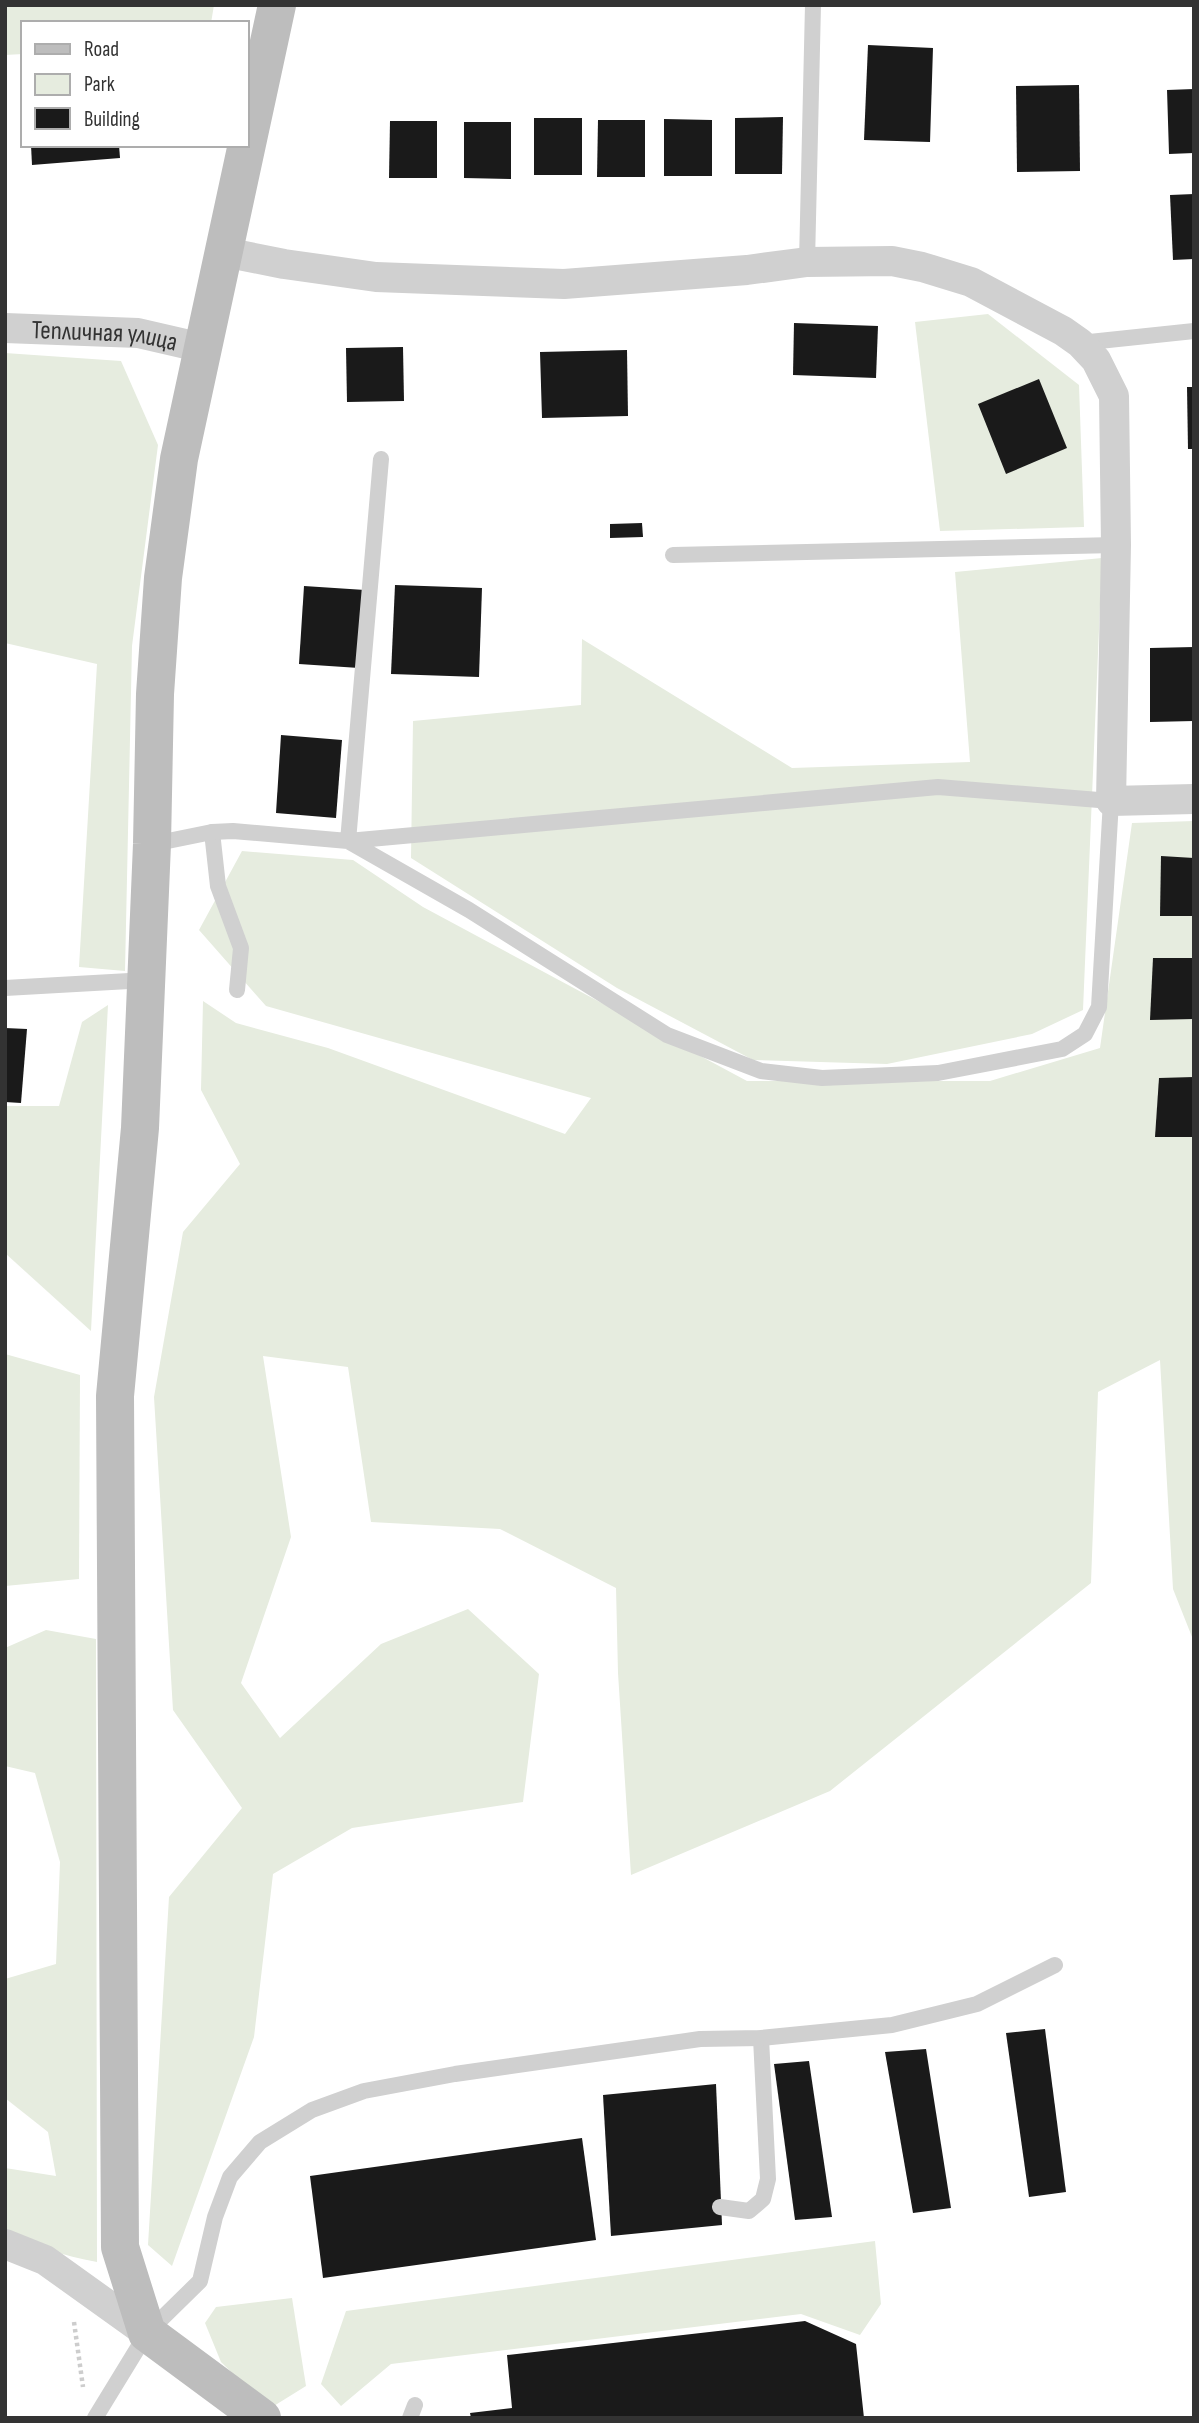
<svg xmlns="http://www.w3.org/2000/svg" width="1199" height="2423" font-family="'Sofia Sans Condensed',sans-serif">
<rect width="100%" height="100%" fill="#fff"/>
<g fill="#e6ecdf">
<path d="M 5,5 L 214,5 L 211,23 L 23,23 L 23,54 L 5,55 Z"/>
<path d="M 988,314 L 1079,385 L 1084,527 L 940,531 L 915,322 Z"/>
<path d="M 5,353 L 121,361 L 158,445 L 132,646 L 125,971 L 79,967 L 97,664 L 5,643 Z"/>
<path d="M 1102,558 L 1083,1010 L 1032,1034 L 887,1064 L 753,1060 L 617,988 L 411,858 L 413,721 L 581,705 L 582,639 L 792,768 L 970,762 L 955,572 Z"/>
<path d="M 1194,821 L 1194,1642 L 1173,1589 L 1160,1360 L 1098,1392 L 1091,1583 L 830,1791 L 631,1875 L 618,1673 L 616,1588 L 500,1529 L 371,1522 L 348,1367 L 263,1356 L 291,1537 L 241,1683 L 280,1738 L 381,1644 L 468,1609 L 539,1674 L 523,1802 L 352,1828 L 273,1874 L 254,2037 L 172,2266 L 148,2245 L 169,1897 L 242,1808 L 173,1710 L 154,1397 L 183,1232 L 240,1164 L 201,1090 L 203,1001 L 236,1023 L 328,1048 L 565,1134 L 591,1098 L 266,1006 L 199,930 L 242,851 L 353,860 L 423,907 L 747,1081 L 990,1081 L 1100,1048 L 1132,823 Z"/>
<path d="M 108,1005 L 91,1331 L 5,1253 L 5,1106 L 59,1106 L 82,1022 Z"/>
<path d="M 5,1354 L 80,1375 L 79,1579 L 5,1586 Z"/>
<path d="M 46,1630 L 96,1639 L 97,2262 C 63,2256 35,2246 5,2229 L 5,2168 L 56,2176 L 48,2132 L 5,2098 L 5,1979 L 56,1964 L 60,1862 L 35,1773 L 5,1766 L 5,1648 Z"/>
<path d="M 875,2241 L 881,2304 L 860,2335 L 801,2314 L 391,2364 L 341,2406 L 321,2384 L 346,2311 Z"/>
<path d="M 292,2298 L 306,2386 L 269,2409 L 221,2362 L 205,2323 L 216,2307 Z"/>
</g>
<g fill="#1a1a1a">
<path d="M 868,45 L 933,48 L 930,142 L 864,140 Z"/>
<path d="M 1079,85 L 1080,171 L 1017,172 L 1016,86 Z"/>
<path d="M 1194,89 L 1194,153 L 1169,154 L 1167,90 Z"/>
<path d="M 783,117 L 782,174 L 735,174 L 735,118 Z"/>
<rect x="534" y="118" width="48" height="57"/>
<path d="M 664,119 L 712,120 L 712,176 L 664,176 Z"/>
<path d="M 598,120 L 645,120 L 645,177 L 597,177 Z"/>
<path d="M 390,121 L 437,121 L 437,178 L 389,178 Z"/>
<path d="M 464,122 L 511,122 L 511,179 L 464,178 Z"/>
<path d="M 31,145 L 119,145 L 120,158 L 32,165 Z"/>
<path d="M 1194,194 L 1194,259 L 1173,260 L 1170,195 Z"/>
<path d="M 794,323 L 878,326 L 876,378 L 793,375 Z"/>
<path d="M 403,347 L 404,401 L 347,402 L 346,348 Z"/>
<path d="M 627,350 L 628,416 L 542,418 L 540,352 Z"/>
<path d="M 1039,379 L 1067,448 L 1006,474 L 978,404 Z"/>
<path d="M 1187,387 L 1194,387 L 1194,449 L 1188,449 Z"/>
<path d="M 642,523 L 643,537 L 610,538 L 610,524 Z"/>
<path d="M 395,585 L 482,588 L 479,677 L 391,674 Z"/>
<path d="M 304,586 L 365,590 L 359,668 L 299,664 Z"/>
<path d="M 1194,647 L 1194,721 L 1150,722 L 1150,648 Z"/>
<path d="M 281,735 L 342,740 L 336,818 L 276,813 Z"/>
<path d="M 1161,856 L 1194,858 L 1194,916 L 1160,916 Z"/>
<path d="M 1153,958 L 1194,958 L 1194,1019 L 1150,1020 Z"/>
<path d="M 5,1028 L 27,1029 L 21,1103 L 5,1102 Z"/>
<path d="M 1194,1077 L 1194,1137 L 1155,1137 L 1159,1078 Z"/>
<path d="M 1045,2029 L 1066,2192 L 1029,2197 L 1006,2033 Z"/>
<path d="M 926,2049 L 951,2208 L 913,2213 L 885,2052 Z"/>
<path d="M 809,2061 L 832,2217 L 795,2220 L 774,2064 Z"/>
<path d="M 716,2084 L 722,2225 L 611,2236 L 603,2095 Z"/>
<path d="M 582,2138 L 596,2240 L 323,2278 L 310,2176 Z"/>
<path d="M 805,2321 L 856,2344 L 864,2418 L 471,2418 L 470,2413 L 512,2408 L 507,2355 Z"/>
</g>
<g fill="none" stroke-linecap="round" stroke-linejoin="round">
<path stroke="#cdcdcd" stroke-width="4.5" stroke-dasharray="3.5 3.5" stroke-linecap="butt" d="M 74,2322 L 83,2387"/>
<g stroke="#d0d0d0" stroke-width="16">
<path d="M 807,262 L 813,5"/>
<path d="M 1080,343 L 1194,331"/>
<path d="M 673,555 L 1116,545"/>
<path d="M 212,832 L 218,886 L 241,948 L 237,990"/>
<path d="M 153,844 L 212,832 L 233,831 L 348,841 L 938,787 L 1111,801 L 1099,1007 L 1085,1034 L 1062,1049 L 938,1073 L 822,1078 L 761,1071 L 667,1035 L 469,910 L 348,841 L 381,459"/>
<path d="M 5,988 L 147,980"/>
<path d="M 720,2207 L 749,2211 L 763,2199 L 768,2179 L 761,2038"/>
<path d="M 95,2418 L 147,2333 L 200,2281 L 215,2217 L 230,2177 L 260,2142 L 312,2110 L 364,2091 L 455,2074 L 700,2039 L 761,2038 L 892,2025 L 977,2004 L 1055,1965"/>
<path d="M 410,2418 L 415,2405"/>
</g>
<g stroke="#d0d0d0" stroke-width="30">
<path d="M 224,252 L 284,264 L 376,277 L 564,284 L 747,270 L 807,262 L 892,261 L 922,267 L 971,282 L 1063,331 L 1080,343 L 1096,360 L 1114,396 L 1116,545 L 1111,801 L 1194,799"/>
<path id="s1" d="M 5,328 L 138,333 L 203,348"/>
<path d="M 5,2244 L 45,2260 L 147,2333"/>
</g>
<path stroke="#bdbdbd" stroke-width="38" d="M 262,2418 L 147,2333 L 120,2247 L 115,1396 L 140,1128 L 152,844 L 155,694 L 163,578 L 179,459 L 277,5"/>
</g>
<g text-anchor="middle" stroke-width="7" stroke-linejoin="round" paint-order="stroke">
<g font-size="26" fill="#333" stroke="#fff">
<text dy="9" stroke="none"><textPath href="#s1" startOffset="100">Тепличная улица</textPath></text>
</g>
</g>
<rect width="1199" height="2423" fill="none" stroke="#333333" stroke-width="14"/>
<rect x="21" y="21" width="228" height="126" fill="#ffffff" stroke="#adadad" stroke-width="2"/>
<rect x="35" y="44" width="35" height="10" fill="#bdbdbd" stroke="#adadad" stroke-width="2"/>
<text x="84" y="56" font-size="21" fill="#333333">Road</text>
<rect x="35" y="74" width="35" height="21" fill="#e6ecdf" stroke="#adadad" stroke-width="2"/>
<text x="84" y="91" font-size="21" fill="#333333">Park</text>
<rect x="35" y="108" width="35" height="21" fill="#1a1a1a" stroke="#adadad" stroke-width="2"/>
<text x="84" y="126" font-size="21" fill="#333333">Building</text>
</svg>
